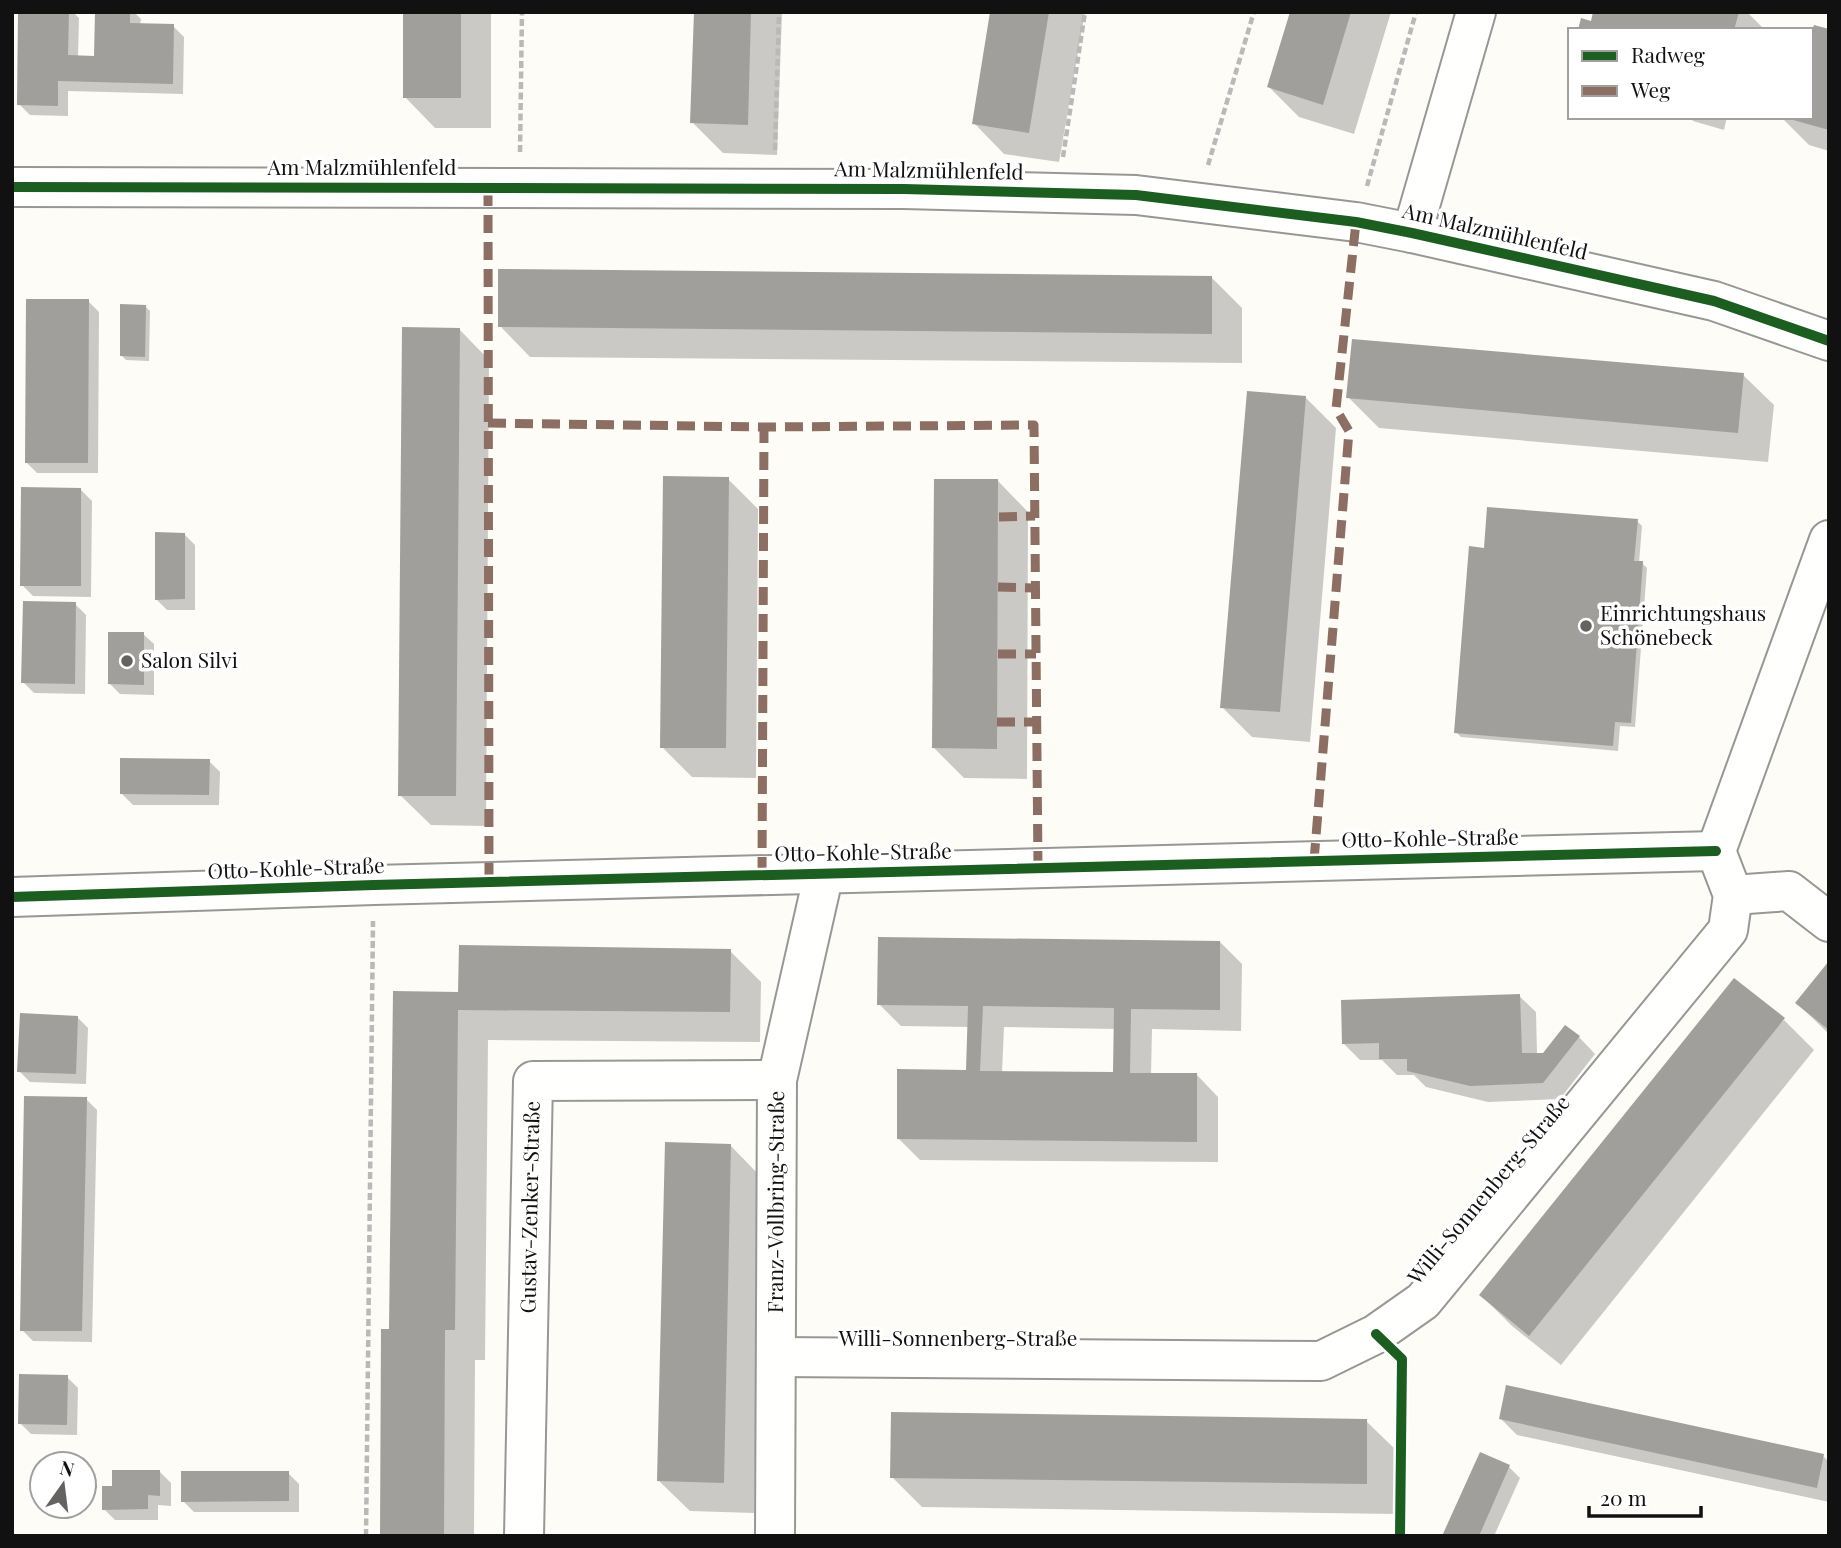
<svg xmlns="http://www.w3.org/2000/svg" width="1841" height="1548" font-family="'Playfair Display',serif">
<rect width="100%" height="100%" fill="#fdfcf7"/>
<g fill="#0003" fill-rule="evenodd">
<path d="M 20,12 L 73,12 L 79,18 L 78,57 L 96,57 L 97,12 L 134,12 L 141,19 L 140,25 L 173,26 L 184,37 L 183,94 L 68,91 L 68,116 L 30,115 L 19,104 Z"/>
<path d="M 405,12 L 491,12 L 491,128 L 435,128 L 405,97 Z"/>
<path d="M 695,12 L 782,12 L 777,155 L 723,153 L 692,122 Z"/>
<path d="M 992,12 L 1085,12 L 1059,162 L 1004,154 L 974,123 Z"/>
<path d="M 1292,12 L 1391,12 L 1354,134 L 1299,117 L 1269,87 Z"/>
<path d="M 1595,12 L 1747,12 L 1765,30 L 1579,30 L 1592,23 Z"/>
<path d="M 1829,31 L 1829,151 L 1809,145 L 1781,117 L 1811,117 Z"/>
<path d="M 1690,117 L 1727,117 L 1724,130 L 1693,121 Z"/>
<path d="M 1212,278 L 1242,308 L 1242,363 L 530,357 L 500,326 Z"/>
<path d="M 88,301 L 99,312 L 98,473 L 37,473 L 26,462 Z"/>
<path d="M 145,306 L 150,311 L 149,361 L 126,360 L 121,355 Z"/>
<path d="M 459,329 L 489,360 L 486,826 L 431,825 L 400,795 Z"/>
<path d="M 1743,375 L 1774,405 L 1768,462 L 1379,428 L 1348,397 Z"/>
<path d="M 1305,397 L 1336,428 L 1310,742 L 1252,737 L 1222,707 Z"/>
<path d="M 728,479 L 758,509 L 756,778 L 692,777 L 662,747 Z"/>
<path d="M 998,481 L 1028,512 L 1027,779 L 964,778 L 934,748 Z"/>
<path d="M 81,490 L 92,501 L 91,597 L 33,596 L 22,585 Z"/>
<path d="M 1637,521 L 1642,526 L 1639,563 L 1642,563 L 1647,568 L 1635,727 L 1620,726 L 1618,751 L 1461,737 L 1456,732 L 1486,549 Z"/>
<path d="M 184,534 L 195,545 L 195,610 L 167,610 L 156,599 Z"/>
<path d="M 75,604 L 86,615 L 85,694 L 34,693 L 23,682 Z"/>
<path d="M 143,634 L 154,644 L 154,695 L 120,694 L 109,683 Z"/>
<path d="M 209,761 L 220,772 L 219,805 L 133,805 L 122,794 Z"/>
<path d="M 1220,942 L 1242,964 L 1241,1031 L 1152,1029 L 1151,1075 L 1197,1075 L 1218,1097 L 1218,1162 L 920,1160 L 898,1138 L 968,1072 L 969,1027 L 901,1026 L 879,1004 ZM 1004,1027 L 1116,1029 L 1115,1074 L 1002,1073 Z"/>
<path d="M 730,951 L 761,982 L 760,1042 L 488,1040 L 485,1360 L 475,1360 L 474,1536 L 382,1536 L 390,1330 L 460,994 Z"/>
<path d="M 1829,964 L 1829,1034 L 1797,1003 Z"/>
<path d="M 1519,996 L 1536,1012 L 1537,1054 L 1544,1055 L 1579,1037 L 1595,1054 L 1560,1099 L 1488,1102 L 1426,1087 L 1414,1075 L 1397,1075 L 1382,1060 L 1360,1060 L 1344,1044 Z"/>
<path d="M 77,1017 L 88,1028 L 86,1084 L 30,1082 L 19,1071 Z"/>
<path d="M 1784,1020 L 1814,1050 L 1561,1365 L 1512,1326 L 1481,1295 Z"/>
<path d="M 86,1099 L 97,1110 L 92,1342 L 33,1341 L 22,1330 Z"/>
<path d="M 730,1145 L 760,1176 L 754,1513 L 690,1511 L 659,1481 Z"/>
<path d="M 67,1377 L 78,1388 L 77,1435 L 31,1434 L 20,1423 Z"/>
<path d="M 1500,1418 L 1823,1456 L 1829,1462 L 1829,1502 L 1517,1435 Z"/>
<path d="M 1366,1421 L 1397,1451 L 1397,1514 L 922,1507 L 892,1477 Z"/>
<path d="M 1480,1454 L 1509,1467 L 1520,1478 L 1494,1536 L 1444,1536 Z"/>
<path d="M 160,1472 L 171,1483 L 171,1506 L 158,1505 L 158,1520 L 115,1520 L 104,1509 L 114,1488 Z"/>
<path d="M 288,1473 L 299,1484 L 299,1512 L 194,1512 L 183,1501 Z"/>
</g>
<g fill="#a19f9c" fill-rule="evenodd">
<path d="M 18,12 L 69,12 L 68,55 L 94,56 L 95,12 L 130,12 L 130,23 L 174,24 L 173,84 L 58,81 L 58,106 L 17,105 Z"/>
<rect x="403" y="12" width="58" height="86"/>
<path d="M 694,12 L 751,12 L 748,125 L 690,123 Z"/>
<path d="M 990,12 L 1049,12 L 1029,133 L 972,124 Z"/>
<path d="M 1290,12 L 1351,12 L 1323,105 L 1267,87 Z"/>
<path d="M 1593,12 L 1739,12 L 1734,30 L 1578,30 L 1581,18 L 1591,21 Z"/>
<path d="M 1814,25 L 1829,29 L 1829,130 L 1786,118 L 1811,117 L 1811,33 Z"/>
<path d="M 498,269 L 1212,276 L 1212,334 L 498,327 Z"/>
<path d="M 26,299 L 89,299 L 88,463 L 25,463 Z"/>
<path d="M 120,304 L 146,305 L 145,357 L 120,356 Z"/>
<path d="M 402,327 L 460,328 L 456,796 L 398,796 Z"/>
<path d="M 1352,339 L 1744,373 L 1738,433 L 1346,398 Z"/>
<path d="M 1247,391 L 1306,396 L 1280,712 L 1220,708 Z"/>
<path d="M 663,476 L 729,477 L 726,748 L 660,748 Z"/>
<path d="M 934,479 L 998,479 L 997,749 L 932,748 Z"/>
<path d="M 21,487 L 81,488 L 81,586 L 20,586 Z"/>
<path d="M 1487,507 L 1638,519 L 1634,561 L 1643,561 L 1631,723 L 1615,722 L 1613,746 L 1454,733 L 1469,546 L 1484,548 Z"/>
<path d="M 155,532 L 185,533 L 185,599 L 155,600 Z"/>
<path d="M 23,601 L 76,602 L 75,684 L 21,683 Z"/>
<path d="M 108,632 L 144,632 L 144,685 L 108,684 Z"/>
<path d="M 120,758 L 210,759 L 209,795 L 120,794 Z"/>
<path d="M 878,937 L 1220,941 L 1220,1010 L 1131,1009 L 1130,1073 L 1197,1073 L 1197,1142 L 897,1139 L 897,1069 L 966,1070 L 968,1006 L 877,1005 ZM 983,1006 L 1114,1008 L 1113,1072 L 980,1071 Z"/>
<path d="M 459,945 L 731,949 L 730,1012 L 458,1010 L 455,1330 L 445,1330 L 444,1536 L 380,1536 L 381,1329 L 389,1329 L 393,991 L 458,992 Z"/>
<path d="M 1829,961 L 1829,1030 L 1795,1003 Z"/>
<path d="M 1734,978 L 1785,1018 L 1529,1336 L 1479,1295 Z"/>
<path d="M 1520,994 L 1522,1053 L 1543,1053 L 1565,1025 L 1580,1036 L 1543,1083 L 1470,1086 L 1407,1071 L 1407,1059 L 1379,1059 L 1379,1043 L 1342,1044 L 1341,1000 Z"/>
<path d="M 20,1013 L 78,1016 L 76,1074 L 17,1072 Z"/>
<path d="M 24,1096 L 87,1097 L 82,1331 L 20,1331 Z"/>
<path d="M 665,1142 L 731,1144 L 724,1483 L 657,1481 Z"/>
<path d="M 19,1374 L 68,1375 L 67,1425 L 18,1424 Z"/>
<path d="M 1506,1385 L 1824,1454 L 1817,1488 L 1499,1419 Z"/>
<path d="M 891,1412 L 1367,1419 L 1367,1484 L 890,1478 Z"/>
<path d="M 1480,1452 L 1510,1465 L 1479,1536 L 1442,1536 Z"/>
<path d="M 112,1470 L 160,1470 L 160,1496 L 148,1495 L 148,1509 L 102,1510 L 102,1486 L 112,1486 Z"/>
<path d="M 181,1471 L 289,1471 L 289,1501 L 181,1502 Z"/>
</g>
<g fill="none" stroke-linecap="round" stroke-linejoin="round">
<g stroke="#979795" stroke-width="42">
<g id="minor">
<path d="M 12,187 L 904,189 L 1136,195 L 1356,222 L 1412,233 L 1714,301 L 1829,341"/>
<path d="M 1412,233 L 1476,12"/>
<path d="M 1733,895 L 1789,891 L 1829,922"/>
<path d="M 12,897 L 374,885 L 1716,851"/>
<path d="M 776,1357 L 1321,1361 L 1376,1334 L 1423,1301 L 1728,930 L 1733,895 L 1716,851 L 1829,540"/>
<path id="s1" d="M 524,1536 L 533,1081 L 777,1080"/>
<path id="s2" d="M 775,1536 L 777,1080 L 824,873"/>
</g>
</g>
<g stroke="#b9b9b8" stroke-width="4.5" stroke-dasharray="7 3.5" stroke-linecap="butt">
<path d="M 775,150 L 779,12"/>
<path d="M 520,152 L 522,12"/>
<path d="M 1063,157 L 1085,12"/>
<path d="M 1208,165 L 1254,12"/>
<path d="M 1367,186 L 1416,12"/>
<path d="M 366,1536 L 373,921"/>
</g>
<use href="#minor" stroke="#fffffe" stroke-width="38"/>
<g stroke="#8d6e63" stroke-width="9" stroke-dasharray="18 9" stroke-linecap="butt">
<path d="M 488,188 L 489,883"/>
<path d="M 488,423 L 764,427 L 1034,425 L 1038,868"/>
<path d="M 999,517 L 1035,516"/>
<path d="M 998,587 L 1035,588"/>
<path d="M 998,654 L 1036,654"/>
<path d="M 997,722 L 1037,722"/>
<path d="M 1314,861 L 1349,431 L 1336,409 L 1356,222"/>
<path d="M 762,875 L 764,427"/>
</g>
<g stroke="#fff" stroke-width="15">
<g id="cycleway">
<path d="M 12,187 L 904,189 L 1136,195 L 1356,222 L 1412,233 L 1714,301 L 1829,341"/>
<path d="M 12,897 L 374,885 L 1716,851"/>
<path d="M 1376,1334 L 1402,1359 L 1400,1536"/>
</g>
</g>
<use href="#cycleway" stroke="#1b5e20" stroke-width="10"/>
</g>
<g fill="#646362" stroke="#fff" stroke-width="2.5">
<circle cx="1586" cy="626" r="7"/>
<circle cx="127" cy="661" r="7"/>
</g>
<g text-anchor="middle" stroke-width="7" stroke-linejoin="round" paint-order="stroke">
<g font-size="21" fill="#111" stroke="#fff">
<text x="362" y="175">Am Malzmühlenfeld</text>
<text transform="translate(929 171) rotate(1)" y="7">Am Malzmühlenfeld</text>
<text transform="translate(1495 232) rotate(13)" y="7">Am Malzmühlenfeld</text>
<text transform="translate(1430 839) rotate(-1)" y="7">Otto-Kohle-Straße</text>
<text transform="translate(863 853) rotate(-1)" y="7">Otto-Kohle-Straße</text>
<text transform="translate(296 869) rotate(-2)" y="7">Otto-Kohle-Straße</text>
<text transform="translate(1489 1190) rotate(-50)" y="7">Willi-Sonnenberg-Straße</text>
<text dy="7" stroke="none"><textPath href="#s2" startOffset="334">Franz-Vollbring-Straße</textPath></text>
<text dy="7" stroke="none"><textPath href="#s1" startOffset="329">Gustav-Zenker-Straße</textPath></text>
<text x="958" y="1346">Willi-Sonnenberg-Straße</text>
</g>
<g font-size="21" fill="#111" stroke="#fff" text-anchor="start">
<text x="1600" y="621">Einrichtungshaus<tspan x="1600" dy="24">Schönebeck</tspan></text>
<text x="141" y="668">Salon Silvi</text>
</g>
</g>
<rect width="1841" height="1548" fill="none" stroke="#111111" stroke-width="28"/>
<rect x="1568" y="28" width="245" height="91" fill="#ffffff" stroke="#a0a0a0" stroke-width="2"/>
<rect x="1582" y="51" width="35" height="10" fill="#1b5e20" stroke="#a0a0a0" stroke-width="2"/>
<text x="1631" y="63" font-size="21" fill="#111111">Radweg</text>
<rect x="1582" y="86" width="35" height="10" fill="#8d6e63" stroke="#a0a0a0" stroke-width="2"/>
<text x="1631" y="98" font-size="21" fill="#111111">Weg</text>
<g transform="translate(63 1485) rotate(14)"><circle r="33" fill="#ffffff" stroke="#a0a0a0" stroke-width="2"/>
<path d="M0-5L12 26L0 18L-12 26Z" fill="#646362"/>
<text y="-10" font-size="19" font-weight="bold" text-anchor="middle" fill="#111111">N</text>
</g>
<path d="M1589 1506v10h112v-10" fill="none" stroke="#111111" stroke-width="3.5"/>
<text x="1600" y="1506" font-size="21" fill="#111111" stroke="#ffffff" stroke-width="5" paint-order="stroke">20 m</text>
</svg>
